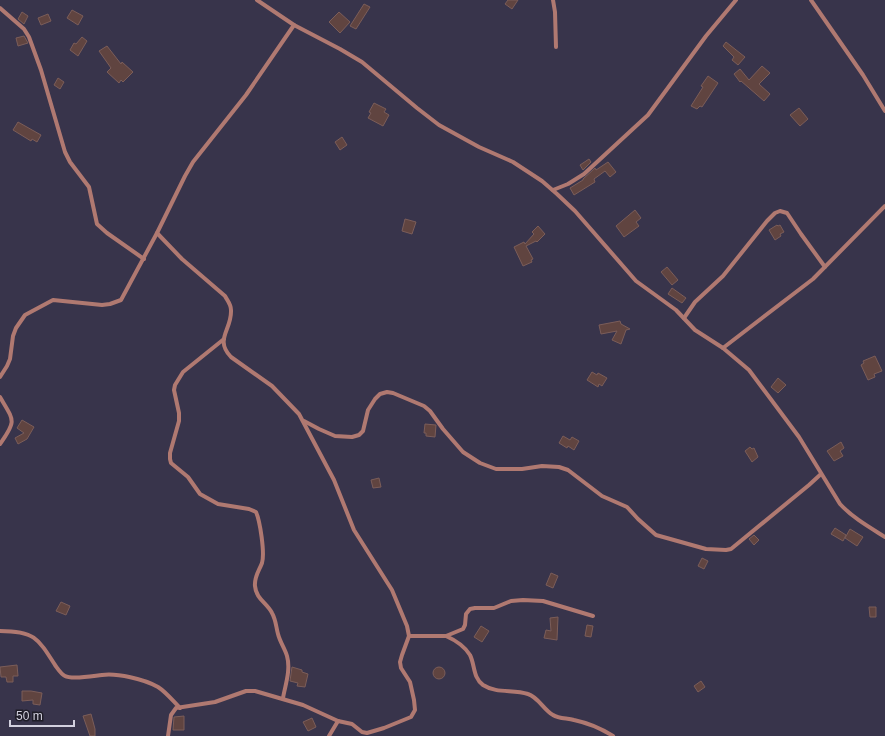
<svg xmlns="http://www.w3.org/2000/svg" width="885" height="736" font-family="Arial,sans-serif">
<rect width="100%" height="100%" fill="#38344b"/>
<g fill="#604440" stroke="#7b5d59">
<path d="M 508,0 L 518,0 L 512,9 L 505,4 Z"/>
<path d="M 364,4 L 370,7 L 356,29 L 350,26 Z"/>
<path d="M 72,10 L 83,16 L 78,25 L 67,18 Z"/>
<path d="M 22,12 L 28,16 L 24,24 L 18,19 Z"/>
<path d="M 339,12 L 350,22 L 340,33 L 329,22 Z"/>
<path d="M 48,14 L 51,21 L 41,25 L 38,18 Z"/>
<path d="M 24,36 L 28,43 L 18,46 L 16,38 Z"/>
<path d="M 82,37 L 87,41 L 78,56 L 70,50 L 74,43 L 76,44 Z"/>
<path d="M 726,42 L 745,57 L 738,65 L 732,60 L 734,57 L 723,46 Z"/>
<path d="M 107,46 L 121,64 L 122,62 L 133,72 L 123,82 L 121,80 L 119,83 L 107,72 L 111,68 L 99,51 Z"/>
<path d="M 762,66 L 770,73 L 759,84 L 770,94 L 764,101 L 741,81 L 740,82 L 734,74 L 740,69 L 749,80 Z"/>
<path d="M 708,76 L 718,83 L 702,107 L 700,106 L 697,109 L 691,106 L 703,87 L 701,86 Z"/>
<path d="M 58,78 L 64,82 L 60,89 L 54,85 Z"/>
<path d="M 374,103 L 386,109 L 384,112 L 389,115 L 383,126 L 368,118 L 371,113 L 369,112 Z"/>
<path d="M 799,108 L 808,119 L 800,126 L 790,115 Z"/>
<path d="M 18,122 L 41,135 L 37,142 L 32,139 L 31,141 L 13,130 Z"/>
<path d="M 342,137 L 347,145 L 340,150 L 335,142 Z"/>
<path d="M 589,159 L 591,162 L 583,170 L 580,165 Z"/>
<path d="M 608,162 L 616,172 L 610,177 L 605,171 L 594,179 L 595,182 L 574,195 L 570,188 L 583,180 L 583,179 L 595,168 L 596,170 Z"/>
<path d="M 635,210 L 641,218 L 636,222 L 639,226 L 624,237 L 616,226 Z"/>
<path d="M 405,219 L 416,222 L 412,234 L 402,231 Z"/>
<path d="M 777,225 L 778,226 L 780,225 L 784,232 L 780,234 L 781,236 L 775,240 L 769,230 Z"/>
<path d="M 538,226 L 545,234 L 537,242 L 536,241 L 526,246 L 533,259 L 531,260 L 532,262 L 523,266 L 514,247 L 524,242 L 525,244 L 534,234 L 532,232 Z"/>
<path d="M 667,267 L 678,280 L 672,285 L 661,272 Z"/>
<path d="M 672,288 L 686,298 L 682,303 L 668,294 Z"/>
<path d="M 620,321 L 621,324 L 630,329 L 626,330 L 621,344 L 612,340 L 617,331 L 601,334 L 599,325 Z"/>
<path d="M 875,356 L 882,371 L 874,374 L 875,377 L 868,380 L 861,365 L 864,363 L 863,361 Z"/>
<path d="M 592,372 L 597,375 L 598,373 L 607,378 L 602,386 L 599,384 L 598,387 L 587,380 Z"/>
<path d="M 778,378 L 786,385 L 778,393 L 771,387 Z"/>
<path d="M 22,420 L 34,427 L 27,439 L 18,444 L 15,438 L 24,433 L 17,428 Z"/>
<path d="M 425,424 L 436,425 L 435,437 L 426,436 L 426,433 L 424,433 Z"/>
<path d="M 563,436 L 570,440 L 572,437 L 579,441 L 574,450 L 568,446 L 567,448 L 559,443 Z"/>
<path d="M 841,442 L 844,448 L 840,451 L 843,456 L 834,461 L 827,451 Z"/>
<path d="M 750,447 L 752,449 L 754,448 L 758,457 L 752,462 L 745,451 Z"/>
<path d="M 379,478 L 381,487 L 373,488 L 371,480 Z"/>
<path d="M 835,528 L 846,535 L 843,541 L 831,534 Z"/>
<path d="M 850,529 L 863,537 L 857,546 L 845,538 Z"/>
<path d="M 754,535 L 759,540 L 754,545 L 749,539 Z"/>
<path d="M 702,558 L 708,561 L 704,569 L 698,566 Z"/>
<path d="M 551,573 L 558,576 L 553,588 L 546,585 Z"/>
<path d="M 61,602 L 70,606 L 66,615 L 56,611 Z"/>
<path d="M 869,607 L 876,607 L 876,617 L 870,617 Z"/>
<path d="M 558,617 L 557,640 L 544,638 L 546,630 L 551,631 L 550,618 Z"/>
<path d="M 587,625 L 593,626 L 591,637 L 585,636 Z"/>
<path d="M 481,626 L 489,631 L 482,642 L 474,637 Z"/>
<path d="M 17,665 L 18,676 L 13,676 L 13,682 L 7,682 L 6,677 L 1,677 L 0,667 Z"/>
<path d="M 292,667 L 302,670 L 302,672 L 308,674 L 305,687 L 297,686 L 298,683 L 290,681 Z"/>
<circle cx="439" cy="673" r="6"/>
<path d="M 701,681 L 705,687 L 698,692 L 694,686 Z"/>
<path d="M 22,691 L 31,691 L 42,693 L 40,705 L 33,704 L 33,700 L 22,701 Z"/>
<path d="M 91,714 L 95,729 L 95,736 L 90,736 L 83,716 Z"/>
<path d="M 184,716 L 184,730 L 173,730 L 174,717 Z"/>
<path d="M 312,718 L 316,727 L 308,731 L 303,722 Z"/>
</g>
<g fill="none" stroke-linecap="round" stroke-linejoin="round">
<g stroke="#b07971" stroke-width="4">
<path d="M 257,0 L 294,25 L 340,49 L 362,62 L 417,108 L 439,125 L 479,147 L 513,162 L 542,181 L 557,194 L 575,211 L 636,281 L 676,310 L 695,330 L 723,348 L 749,370 L 799,437 L 840,504 C 853,518 869,527 885,537"/>
<path d="M 553,0 L 555,12 L 556,47"/>
<path d="M 811,0 L 863,75 L 885,111"/>
<path d="M 0,8 L 24,29 L 29,37 L 41,70 L 65,152 L 70,162 L 89,187 L 97,224 L 107,233 L 144,259"/>
<path d="M 553,190 L 568,184 L 584,174 L 648,115 L 706,36 L 736,0"/>
<path d="M 157,233 L 182,259 L 225,296 C 227,300 231,304 231,310 C 232,330 214,339 231,357 L 272,386 L 299,414 L 334,480 L 354,530 L 392,590 L 407,626 L 409,636 L 402,655 L 400,662 L 401,668 L 410,682 L 414,700 L 415,710 L 411,717 L 384,728 L 367,733 L 362,732 L 352,724 L 338,721 L 303,705 L 255,691 L 246,691 L 215,702 L 176,708 L 171,715 L 168,736"/>
<path d="M 684,318 L 695,302 L 723,276 L 767,221 L 775,213 L 780,211 L 787,213 L 801,234 L 825,267"/>
<path d="M 224,339 L 183,372 L 175,385 L 174,390 L 179,413 L 179,421 L 170,453 L 170,459 L 171,463 L 188,477 L 200,494 L 218,504 L 249,509 L 256,512 C 260,521 265,553 262,563 C 259,571 254,577 255,586 C 256,599 267,603 272,613 C 276,620 276,627 278,634 C 280,642 285,649 287,656 C 291,670 285,686 283,698"/>
<path d="M 723,348 L 813,279 L 885,206"/>
<path d="M 0,377 L 7,366 L 10,359 L 13,336 L 16,328 L 25,315 L 53,300 L 102,305 L 110,304 L 121,300 L 157,233 L 185,176 L 193,162 L 246,95 L 294,25"/>
<path d="M 0,397 C 14,421 17,420 0,444"/>
<path d="M 304,421 L 319,429 L 335,436 L 352,437 L 359,435 L 363,431 L 368,410 L 375,399 L 380,394 L 387,392 L 393,393 L 424,406 L 430,411 L 443,429 L 463,452 L 480,463 L 496,469 L 522,469 L 542,466 L 559,467 L 568,470 L 602,496 L 627,507 L 638,519 L 656,535 L 706,549 L 726,550 L 731,549 L 809,485 L 821,474"/>
<path d="M 0,631 C 34,631 38,638 55,665 C 58,669 61,674 65,676 C 72,680 93,676 102,675 C 117,673 144,679 158,687 C 166,692 173,701 180,708"/>
<path d="M 409,636 L 446,636 C 455,640 465,647 470,655 C 475,665 473,678 483,685 C 497,694 513,689 528,694 C 538,697 544,710 553,715 C 559,719 567,718 574,720 C 588,723 602,729 613,736"/>
<path d="M 446,636 L 463,629 L 465,625 L 466,614 L 470,609 L 475,608 L 494,608 L 511,601 L 523,600 L 543,601 L 593,616"/>
<path d="M 329,736 L 338,721"/>
</g>
</g>
<path d="M10 720v6h64v-6" fill="none" stroke="#d2d0de" stroke-width="2"/>
<text x="16" y="720" font-size="12" fill="#d2d0de" stroke="#1f1d28" stroke-width="3" paint-order="stroke">50 m</text>
</svg>
